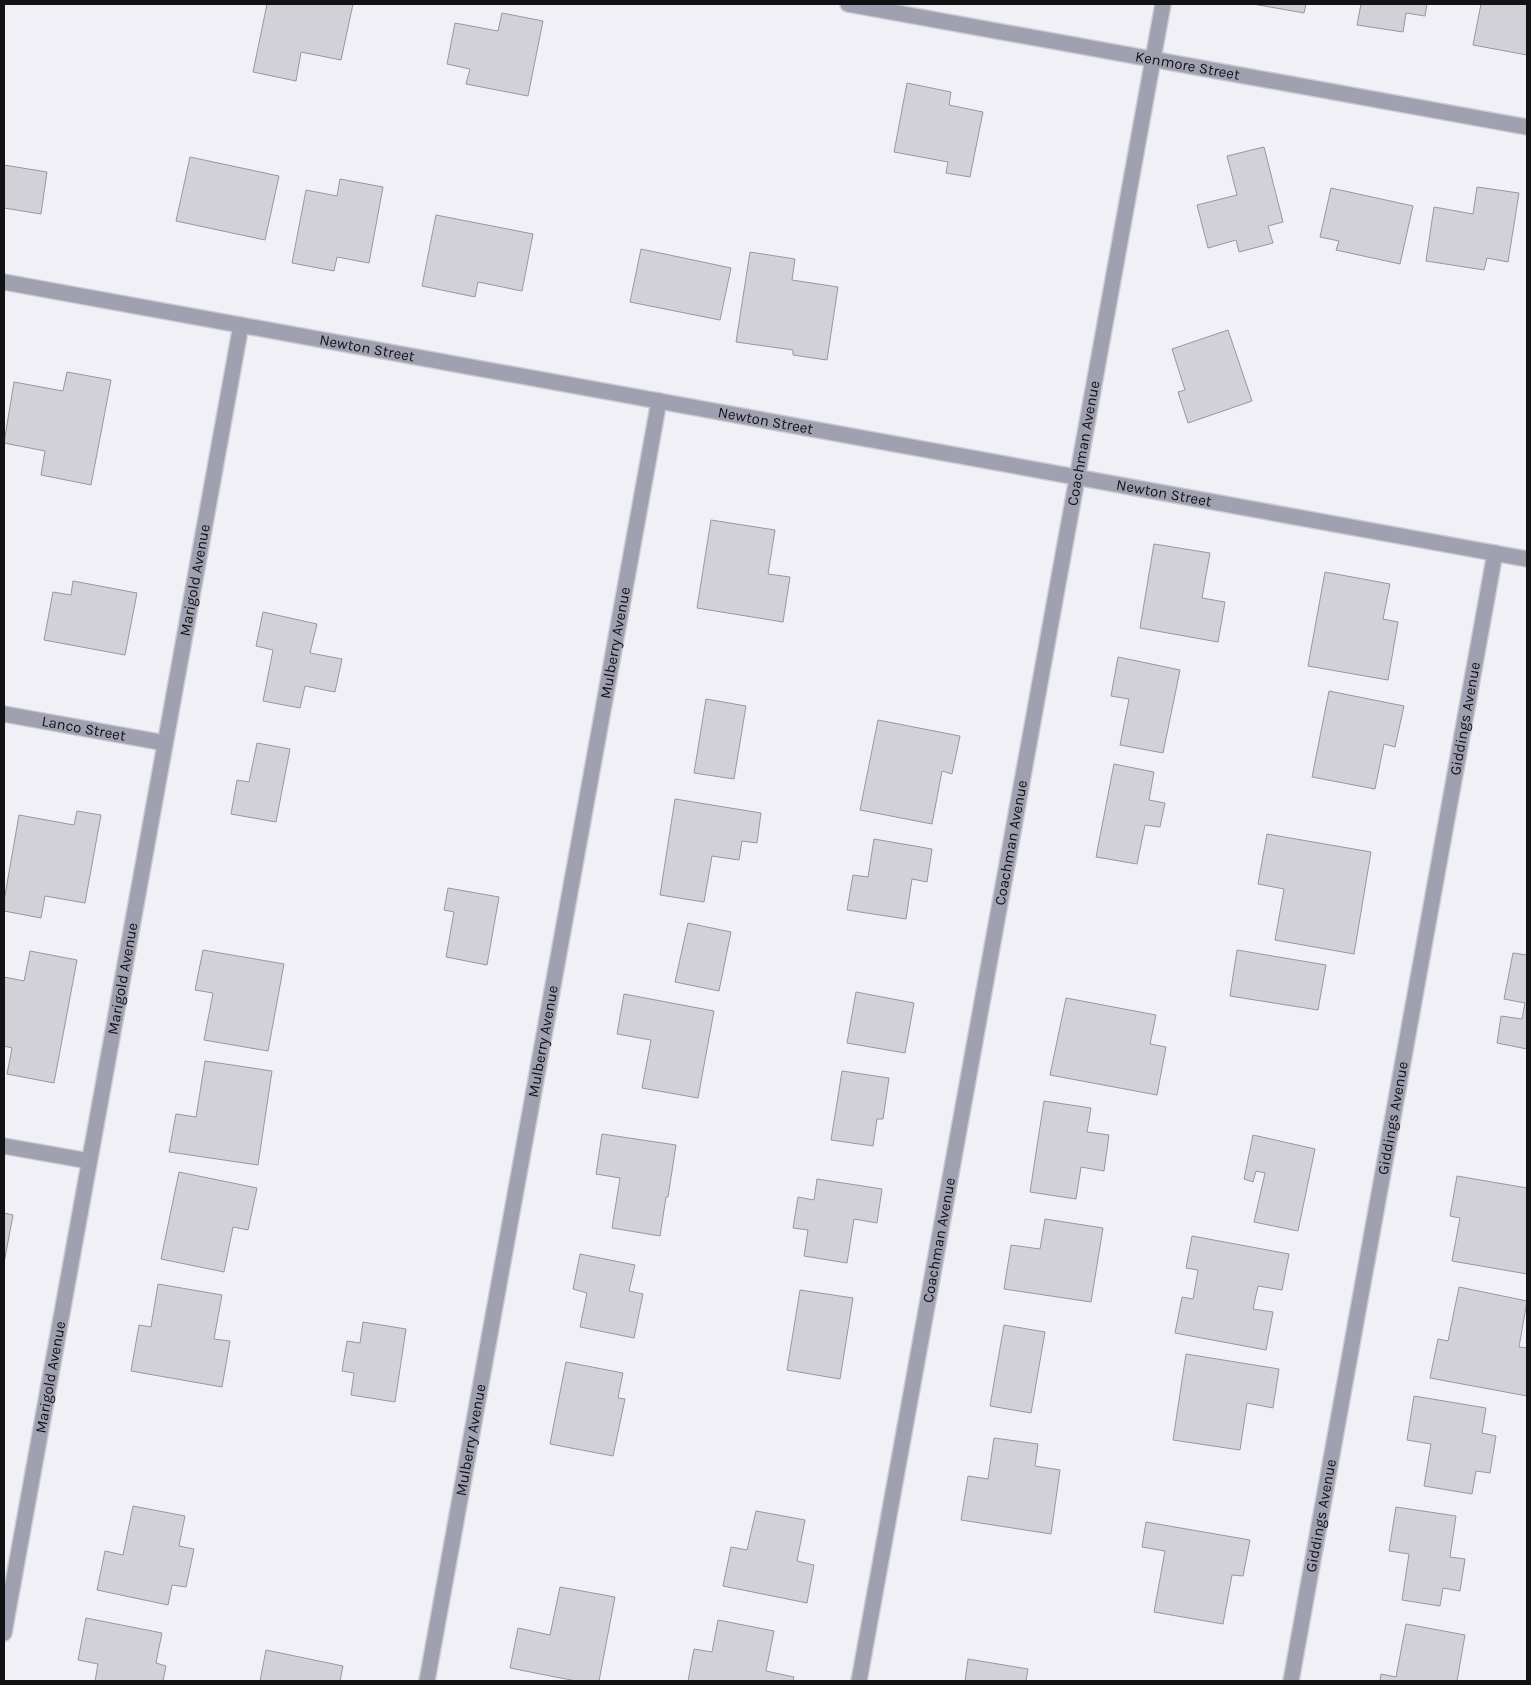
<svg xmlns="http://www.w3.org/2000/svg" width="1531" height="1685" font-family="Karla,sans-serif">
<rect width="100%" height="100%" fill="#f0f0f6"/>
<g fill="#d1d1d7" stroke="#97989d">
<path d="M 267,4 L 353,4 L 341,60 L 301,52 L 296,81 L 253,72 Z"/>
<path d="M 1253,4 L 1306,4 L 1304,13 Z"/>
<path d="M 1361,4 L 1427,4 L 1425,16 L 1406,13 L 1403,32 L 1357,25 Z"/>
<path d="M 1481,4 L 1527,4 L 1527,55 L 1473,45 Z"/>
<path d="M 502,13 L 543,21 L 528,96 L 466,84 L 470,69 L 447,64 L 455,23 L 498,31 Z"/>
<path d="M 907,83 L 951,92 L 949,105 L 983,112 L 970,177 L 946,173 L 948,162 L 894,152 Z"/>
<path d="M 1264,147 L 1283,222 L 1268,226 L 1273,243 L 1239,252 L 1236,240 L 1208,248 L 1197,205 L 1237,195 L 1227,156 Z"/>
<path d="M 190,157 L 279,176 L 265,240 L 176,221 Z"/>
<path d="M 4,165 L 47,172 L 41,214 L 4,208 Z"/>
<path d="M 340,179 L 383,187 L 369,263 L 337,257 L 334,271 L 292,263 L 306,190 L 337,196 Z"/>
<path d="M 1477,187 L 1519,193 L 1508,262 L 1487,258 L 1484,270 L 1426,261 L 1434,207 L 1473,214 Z"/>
<path d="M 1331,188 L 1413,206 L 1400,264 L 1336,250 L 1339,241 L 1320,237 Z"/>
<path d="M 436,215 L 533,234 L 522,291 L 478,282 L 475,297 L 422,286 Z"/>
<path d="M 641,249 L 731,268 L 720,320 L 630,302 Z"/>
<path d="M 750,252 L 795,259 L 792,280 L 838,287 L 827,360 L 793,355 L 793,350 L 736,342 Z"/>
<path d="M 1228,330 L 1252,401 L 1188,423 L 1178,392 L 1185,390 L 1172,349 Z"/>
<path d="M 67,372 L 111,380 L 91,485 L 41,475 L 45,451 L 4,443 L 14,382 L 63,391 Z"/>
<path d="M 711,520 L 775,530 L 768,574 L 790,577 L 783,622 L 697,608 Z"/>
<path d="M 1154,544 L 1210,553 L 1202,598 L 1225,602 L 1218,642 L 1140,628 Z"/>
<path d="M 1325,572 L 1390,584 L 1383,619 L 1398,622 L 1388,680 L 1308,666 Z"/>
<path d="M 73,581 L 137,593 L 125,655 L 44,640 L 53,592 L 71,595 Z"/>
<path d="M 263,612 L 317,624 L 310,653 L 342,659 L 335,692 L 305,686 L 300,708 L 263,701 L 273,650 L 256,646 Z"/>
<path d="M 1118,657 L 1180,670 L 1163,753 L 1120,745 L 1129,699 L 1111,696 Z"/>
<path d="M 1329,691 L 1404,706 L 1395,747 L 1384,744 L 1375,789 L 1312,777 Z"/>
<path d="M 706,699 L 746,706 L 734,779 L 694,773 Z"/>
<path d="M 878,720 L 960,736 L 952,774 L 942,771 L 932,824 L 860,810 Z"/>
<path d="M 257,743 L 290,749 L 276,822 L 231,814 L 237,780 L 249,782 Z"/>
<path d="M 1114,764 L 1154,772 L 1149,800 L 1165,803 L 1160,827 L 1145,825 L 1137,864 L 1096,857 Z"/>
<path d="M 675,799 L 761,813 L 757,843 L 742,841 L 739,860 L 712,856 L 704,902 L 660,895 Z"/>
<path d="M 77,811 L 101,815 L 85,903 L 45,896 L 41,918 L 4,911 L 4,901 L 19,815 L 74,825 Z"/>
<path d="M 1267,834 L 1371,852 L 1354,954 L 1275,940 L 1284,889 L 1258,884 Z"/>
<path d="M 874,839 L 932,849 L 927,882 L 912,879 L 906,919 L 847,910 L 853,875 L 868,877 Z"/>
<path d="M 448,888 L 499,897 L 487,965 L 446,957 L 454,912 L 444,910 Z"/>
<path d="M 688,923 L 731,932 L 719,991 L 675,982 Z"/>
<path d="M 203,950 L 284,964 L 268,1051 L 204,1040 L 213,993 L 195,990 Z"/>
<path d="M 1237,950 L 1326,965 L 1318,1010 L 1230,996 Z"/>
<path d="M 30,951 L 77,960 L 54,1083 L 7,1074 L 12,1048 L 4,1046 L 4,977 L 24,981 Z"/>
<path d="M 1513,953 L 1527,955 L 1527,1049 L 1497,1043 L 1501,1016 L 1522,1019 L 1525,1003 L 1504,999 Z"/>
<path d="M 856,992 L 914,1003 L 905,1053 L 847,1043 Z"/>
<path d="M 624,994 L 714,1011 L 698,1098 L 642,1088 L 651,1040 L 617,1034 Z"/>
<path d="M 1066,998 L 1156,1015 L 1150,1044 L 1166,1047 L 1157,1095 L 1050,1075 Z"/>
<path d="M 205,1061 L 272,1071 L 258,1165 L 169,1152 L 176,1114 L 196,1117 Z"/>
<path d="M 842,1071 L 889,1078 L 883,1119 L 877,1119 L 873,1146 L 831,1140 Z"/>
<path d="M 1044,1101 L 1091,1108 L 1087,1132 L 1109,1135 L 1104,1171 L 1081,1167 L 1076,1199 L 1030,1192 Z"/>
<path d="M 602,1134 L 676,1145 L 668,1197 L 666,1197 L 660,1236 L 612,1228 L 620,1178 L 596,1174 Z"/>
<path d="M 1253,1135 L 1315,1149 L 1298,1231 L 1254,1222 L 1265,1173 L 1256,1171 L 1253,1182 L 1244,1179 Z"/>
<path d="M 179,1172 L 257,1188 L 248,1230 L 233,1227 L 224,1272 L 161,1259 Z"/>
<path d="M 1457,1176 L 1527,1188 L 1527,1274 L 1452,1261 L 1460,1218 L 1450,1216 Z"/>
<path d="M 817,1179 L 882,1189 L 877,1223 L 854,1219 L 847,1263 L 804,1256 L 808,1230 L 793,1228 L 798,1197 L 814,1200 Z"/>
<path d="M 4,1213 L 13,1215 L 4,1263 Z"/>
<path d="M 1045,1219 L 1103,1228 L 1091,1302 L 1004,1289 L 1011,1245 L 1040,1249 Z"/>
<path d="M 1192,1236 L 1289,1254 L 1282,1290 L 1258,1286 L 1253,1309 L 1273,1312 L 1266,1350 L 1175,1333 L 1182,1297 L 1193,1299 L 1198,1270 L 1186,1268 Z"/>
<path d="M 580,1254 L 635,1265 L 629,1291 L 643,1294 L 634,1338 L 580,1327 L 587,1293 L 573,1289 Z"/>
<path d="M 158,1284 L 222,1295 L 214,1339 L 230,1341 L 222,1387 L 131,1371 L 139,1325 L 151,1327 Z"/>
<path d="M 1459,1287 L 1527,1301 L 1519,1347 L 1527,1348 L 1527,1396 L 1430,1378 L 1438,1339 L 1448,1341 Z"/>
<path d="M 800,1290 L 853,1298 L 840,1379 L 787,1370 Z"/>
<path d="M 363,1322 L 406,1329 L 395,1402 L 351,1395 L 354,1373 L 342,1371 L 347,1341 L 360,1343 Z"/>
<path d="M 1004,1325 L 1045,1332 L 1031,1413 L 990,1406 Z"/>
<path d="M 1186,1354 L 1279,1369 L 1273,1408 L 1247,1403 L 1240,1450 L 1173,1440 Z"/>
<path d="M 566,1362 L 623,1373 L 618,1398 L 625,1399 L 613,1456 L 550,1444 Z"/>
<path d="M 1414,1396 L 1486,1408 L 1482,1433 L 1496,1436 L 1490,1473 L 1476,1471 L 1472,1494 L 1424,1486 L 1431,1444 L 1407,1440 Z"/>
<path d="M 994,1438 L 1038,1444 L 1035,1466 L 1060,1470 L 1051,1534 L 961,1520 L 968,1476 L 988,1479 Z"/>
<path d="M 133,1506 L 185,1516 L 179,1546 L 194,1549 L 186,1587 L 172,1585 L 168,1605 L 97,1590 L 105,1551 L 123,1555 Z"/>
<path d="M 1396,1507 L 1456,1516 L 1450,1557 L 1465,1559 L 1460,1591 L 1443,1588 L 1440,1606 L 1402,1600 L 1409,1554 L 1389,1551 Z"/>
<path d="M 756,1511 L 805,1520 L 797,1561 L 814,1565 L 807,1603 L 723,1586 L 731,1547 L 747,1550 Z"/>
<path d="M 1146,1522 L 1250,1540 L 1243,1576 L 1232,1575 L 1223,1624 L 1154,1612 L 1165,1551 L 1142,1547 Z"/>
<path d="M 560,1587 L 615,1597 L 599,1681 L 576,1681 L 510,1668 L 518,1628 L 550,1635 Z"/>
<path d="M 86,1618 L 162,1633 L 156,1663 L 166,1666 L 163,1681 L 95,1681 L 98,1664 L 78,1660 Z"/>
<path d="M 718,1620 L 774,1631 L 766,1671 L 794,1677 L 793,1681 L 688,1681 L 694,1649 L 712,1652 Z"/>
<path d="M 1406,1624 L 1465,1635 L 1457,1681 L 1380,1681 L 1381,1674 L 1396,1677 Z"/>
<path d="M 266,1650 L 343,1666 L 340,1681 L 260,1681 Z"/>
<path d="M 968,1659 L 1028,1669 L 1026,1681 L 965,1681 Z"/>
</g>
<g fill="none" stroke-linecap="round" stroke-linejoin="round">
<g stroke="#ccccd2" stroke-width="18">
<g id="minor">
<path id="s1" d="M 848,4 L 1527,127"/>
<path id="s2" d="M 4,282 L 1527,559"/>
<path id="s3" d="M 4,714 L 165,743"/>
<path d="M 4,1146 L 89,1161"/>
<path id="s4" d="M 4,1633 L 241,325"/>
<path id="s5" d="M 427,1681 L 659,401"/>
<path id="s6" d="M 859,1681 L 1163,4"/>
<path id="s7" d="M 1291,1681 L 1495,553"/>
</g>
</g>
<use href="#minor" stroke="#9fa1b1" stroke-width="15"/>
</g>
<g text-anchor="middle" stroke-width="4.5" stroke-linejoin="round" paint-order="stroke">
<g font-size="15" fill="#121214" stroke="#f0f0f6">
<text dy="5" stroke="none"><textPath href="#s1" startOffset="345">Kenmore Street</textPath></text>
<text dy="5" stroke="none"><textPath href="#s2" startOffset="369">Newton Street</textPath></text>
<text dy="5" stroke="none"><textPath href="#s2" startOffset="774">Newton Street</textPath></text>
<text dy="5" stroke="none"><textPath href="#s6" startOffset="1258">Coachman Avenue</textPath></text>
<text dy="5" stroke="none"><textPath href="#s2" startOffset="1179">Newton Street</textPath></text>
<text dy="5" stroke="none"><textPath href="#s4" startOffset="1070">Marigold Avenue</textPath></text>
<text dy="5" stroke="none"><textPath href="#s5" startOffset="1055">Mulberry Avenue</textPath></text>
<text dy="5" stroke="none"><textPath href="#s7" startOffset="978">Giddings Avenue</textPath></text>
<text dy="5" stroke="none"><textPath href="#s3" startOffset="81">Lanco Street</textPath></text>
<text dy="5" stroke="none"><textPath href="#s6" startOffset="852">Coachman Avenue</textPath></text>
<text dy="5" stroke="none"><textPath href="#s4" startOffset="665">Marigold Avenue</textPath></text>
<text dy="5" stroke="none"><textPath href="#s5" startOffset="650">Mulberry Avenue</textPath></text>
<text dy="5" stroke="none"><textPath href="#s7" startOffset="572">Giddings Avenue</textPath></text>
<text dy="5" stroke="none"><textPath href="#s6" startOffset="448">Coachman Avenue</textPath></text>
<text dy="5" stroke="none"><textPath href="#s4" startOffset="260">Marigold Avenue</textPath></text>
<text dy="5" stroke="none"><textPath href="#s5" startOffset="245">Mulberry Avenue</textPath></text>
<text dy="5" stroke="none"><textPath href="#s7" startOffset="168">Giddings Avenue</textPath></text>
</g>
</g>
<rect width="1531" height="1685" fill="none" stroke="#121214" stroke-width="10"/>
</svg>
